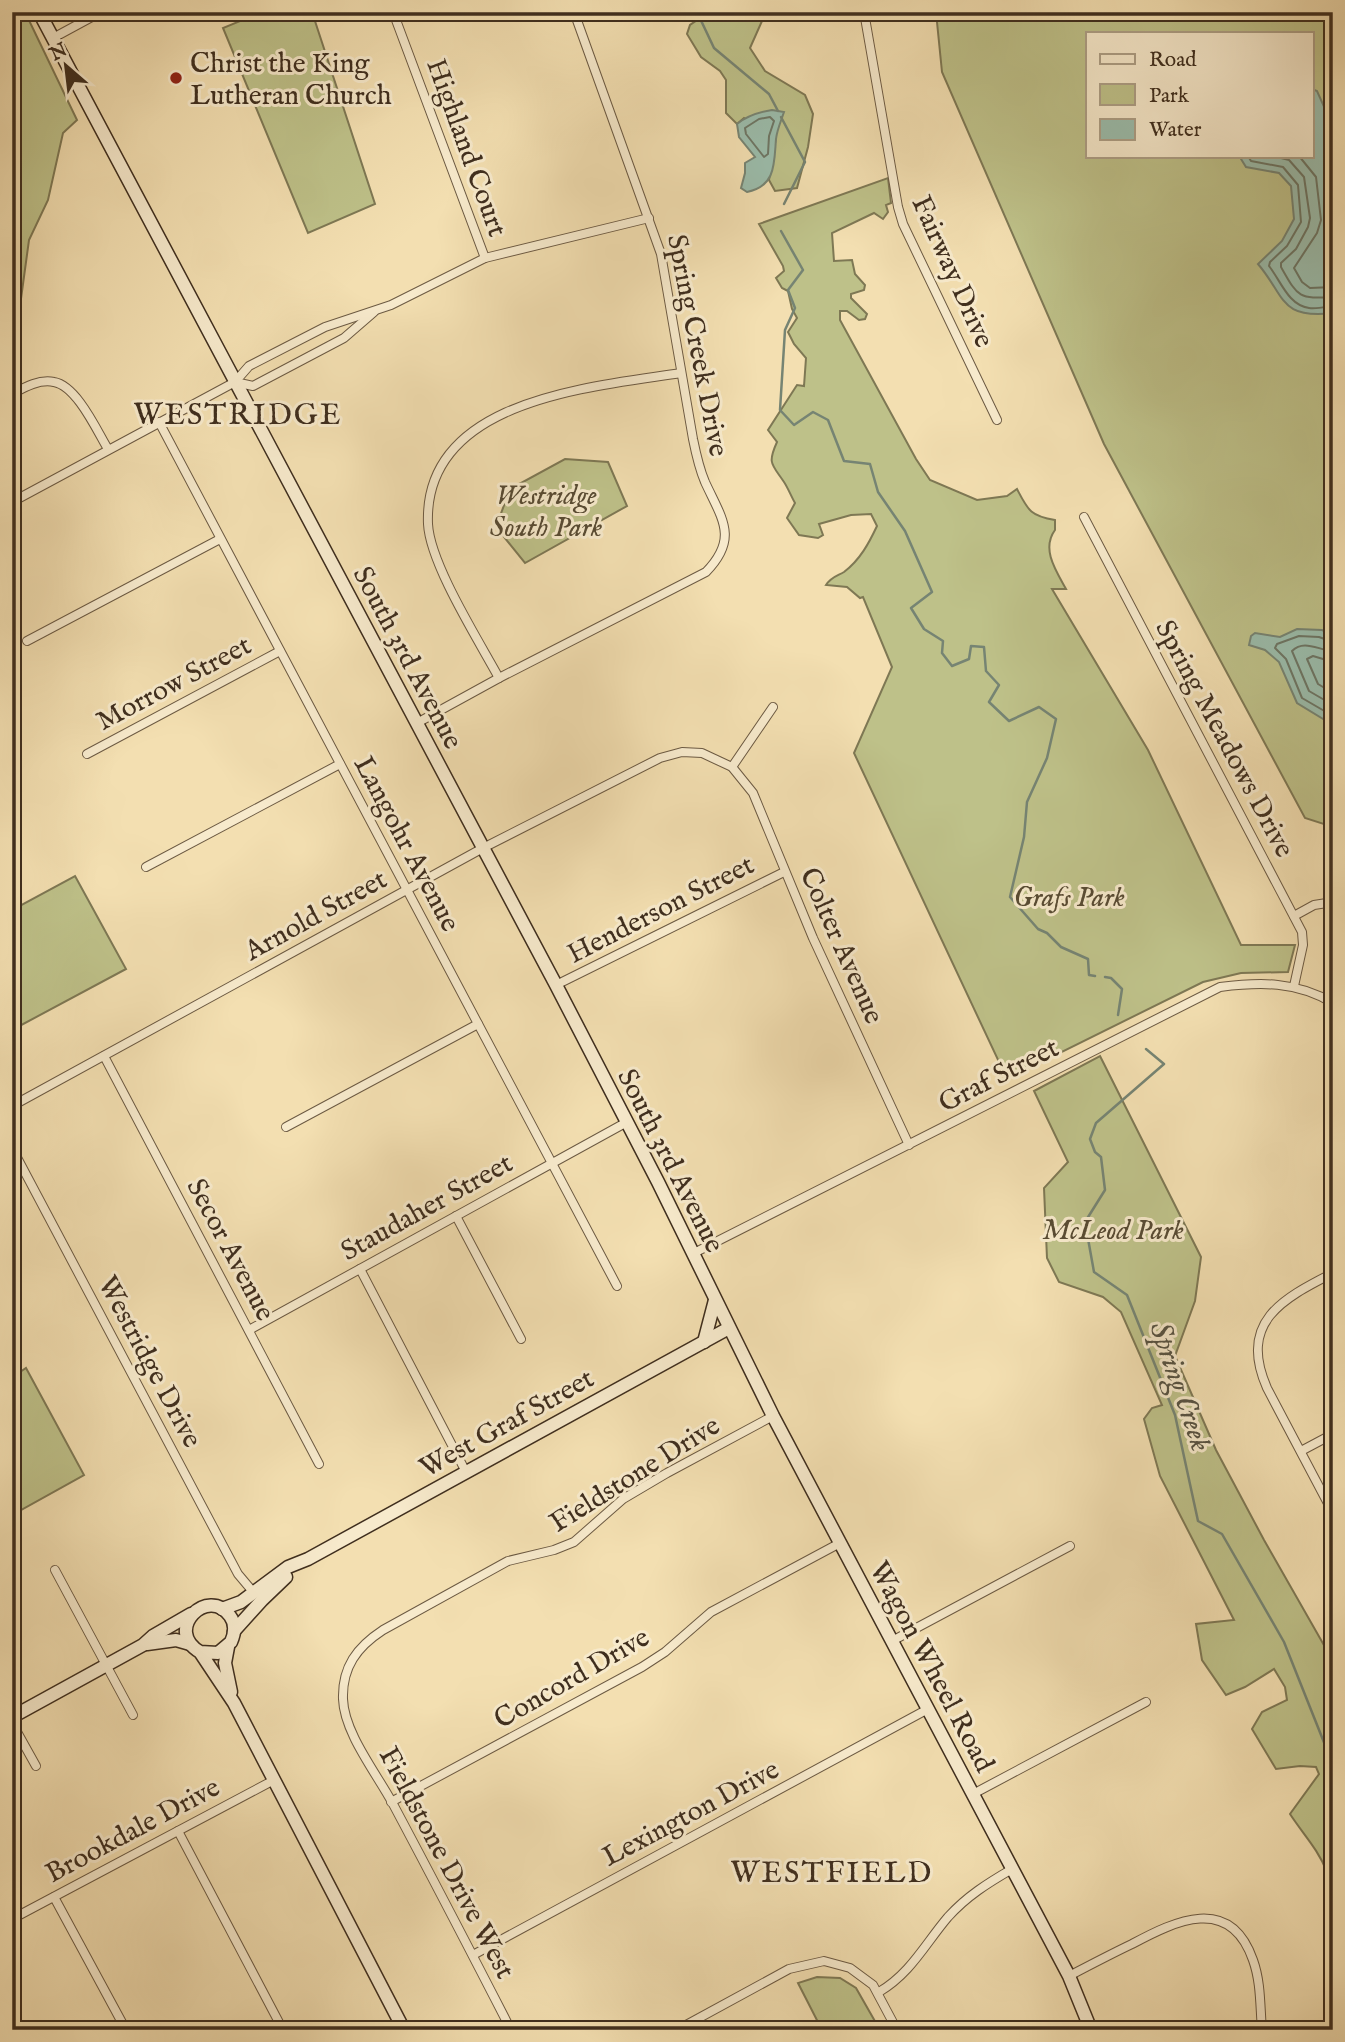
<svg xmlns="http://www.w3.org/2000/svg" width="1345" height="2042" font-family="'IM FELL English',serif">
<rect width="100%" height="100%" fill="#f3dfb1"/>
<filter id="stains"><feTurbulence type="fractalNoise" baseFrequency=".00286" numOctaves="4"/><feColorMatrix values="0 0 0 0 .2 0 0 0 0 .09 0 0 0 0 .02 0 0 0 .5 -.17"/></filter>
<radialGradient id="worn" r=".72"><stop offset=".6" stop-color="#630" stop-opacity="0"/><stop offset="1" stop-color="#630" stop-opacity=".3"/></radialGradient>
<g fill="#bec189" stroke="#7e7854" stroke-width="2" fill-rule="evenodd">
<path d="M 12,12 L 25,12 L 77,120 L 63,133 L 48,200 L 29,240 L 20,306 L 12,310 Z"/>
<path d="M 262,12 L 312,12 L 375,204 L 308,233 L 223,28 Z"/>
<path d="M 709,12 L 766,12 L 750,48 L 765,71 L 805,95 L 813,114 L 808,147 L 797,188 L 775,191 L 769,180 L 776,137 L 744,118 L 737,124 L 726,113 L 726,80 L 720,71 L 701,57 L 687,34 L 690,25 Z"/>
<path d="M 936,12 L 1333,12 L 1333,827 L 1305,818 L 1104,444 L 942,72 ZM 1088,33 L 1312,33 L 1312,156 L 1088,156 Z"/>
<path d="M 888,178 L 891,203 L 886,205 L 888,212 L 883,219 L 874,213 L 832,233 L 834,261 L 852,260 L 855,274 L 865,285 L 864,290 L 851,294 L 851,298 L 867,314 L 865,319 L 859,320 L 847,311 L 840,311 L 840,320 L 916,459 L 930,480 L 977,500 L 1007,496 L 1017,489 C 1028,510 1030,516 1055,520 L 1055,530 C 1041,549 1056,571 1066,589 L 1052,589 L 1148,750 L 1241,945 L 1295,945 L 1288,972 L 1241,973 L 1203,982 L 1007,1079 L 854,753 L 892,667 L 863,597 L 860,598 L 847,587 L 826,585 C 831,577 837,576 844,572 C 860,560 869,543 877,526 L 871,514 L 851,515 L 819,524 L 823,535 L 818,538 L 799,535 L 787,518 L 795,503 C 791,496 788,488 784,482 C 772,464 767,464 777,442 L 768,430 L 797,385 L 804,386 L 806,358 L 794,344 L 788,332 L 797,318 L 792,309 L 788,291 L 782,288 L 776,278 L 784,271 L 783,266 L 759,224 Z"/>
<path d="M 565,459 L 608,462 L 627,506 L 525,563 L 496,527 L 510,489 Z"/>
<path d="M 75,876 L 126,969 L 12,1030 L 12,910 Z"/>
<path d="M 1100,1056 L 1201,1257 L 1195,1301 L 1175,1356 L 1216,1450 L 1264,1540 L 1333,1661 L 1333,1900 C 1328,1891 1331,1881 1327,1872 C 1318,1849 1303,1834 1290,1814 L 1319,1774 L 1316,1767 L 1300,1766 L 1276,1769 L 1252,1729 L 1262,1712 L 1287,1700 L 1285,1687 L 1274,1669 L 1245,1687 L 1226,1695 L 1202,1660 L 1196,1624 L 1234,1620 L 1160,1476 L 1144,1419 L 1152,1408 L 1162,1405 L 1121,1312 L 1103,1297 L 1059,1282 L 1047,1258 L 1044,1188 L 1068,1162 L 1034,1091 Z"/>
<path d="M 26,1368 L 84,1475 L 12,1515 L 12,1388 L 20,1378 L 20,1372 Z"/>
<path d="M 817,1977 L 840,1978 L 856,1988 L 880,2030 L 822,2030 L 798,1983 Z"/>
</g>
<g fill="#9bbdac" stroke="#768473" stroke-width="2">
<path d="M 1312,89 L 1317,91 L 1326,111 L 1333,158 L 1333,313 C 1279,319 1286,297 1258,264 L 1282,241 L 1294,219 L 1291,186 L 1279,173 L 1246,167 L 1241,159 L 1241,156 L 1312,156 Z"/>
<path d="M 772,110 L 784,112 C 781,121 777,130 776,139 C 774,164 776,186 747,192 L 741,188 L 745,173 L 745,163 L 755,157 L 739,137 L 737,124 C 748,115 759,112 772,110 Z"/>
<path d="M 1297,629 L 1322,630 L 1333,637 L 1333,725 L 1297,703 L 1279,662 L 1265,650 L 1249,645 L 1251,636 L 1255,633 L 1280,637 Z"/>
</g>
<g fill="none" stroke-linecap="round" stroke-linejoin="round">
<g stroke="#6d7665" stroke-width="2">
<path d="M 770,117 L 774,121 L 769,136 L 768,154 L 764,157 L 746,134 L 745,128 L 759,119 Z"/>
<path d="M 1248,156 L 1251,161 L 1283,167 L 1298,185 L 1301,222 L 1287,246 L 1270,262 L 1269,266 C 1281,281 1288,305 1309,308 C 1317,309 1325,307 1333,306"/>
<path d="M 1273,156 L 1289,160 L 1304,177 L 1310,218 L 1308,227 L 1296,249 L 1281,263 L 1281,267 C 1298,297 1298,299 1333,297"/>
<path d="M 1299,156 L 1316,177 L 1321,220 L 1317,233 L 1294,268 L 1302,282 L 1310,288 L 1333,287"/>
<path d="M 1333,642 L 1319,637 L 1299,636 L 1277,644 L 1275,648 L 1286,659 L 1302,698 L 1333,716"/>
<path d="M 1333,651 C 1318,650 1304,639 1292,651 L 1309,691 L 1333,705"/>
<path d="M 1333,662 L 1313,656 L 1307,659 L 1318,684 L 1333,693"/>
</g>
<g stroke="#768473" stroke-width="2.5">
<path d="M 697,12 L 714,48 L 769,94 L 778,111"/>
<path d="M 781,117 L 805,162 L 784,204"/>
<path d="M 781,231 L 803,270 L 788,290 L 795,308 L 785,330 L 780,410 L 794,425 L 813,412 L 828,420 L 844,461 L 870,464 L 878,492 L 905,531 L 932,592 L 911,608 L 924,629 L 943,641 L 942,653 L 952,666 L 969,659 L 971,646 L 984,647 L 986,671 L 999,685 L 989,702 L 1009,721 L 1039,707 L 1056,719 L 1047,758 L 1027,802 L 1024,837 L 1010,897 L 1038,929 L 1047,933 L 1061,947 L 1088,959 L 1089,975 L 1095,976"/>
<path d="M 1105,977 L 1111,978 L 1122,989 L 1118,1015"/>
<path d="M 1146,1049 L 1164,1064 L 1096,1123 L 1090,1139 L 1095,1152 L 1101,1157 L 1105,1190 L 1085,1222 L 1094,1272 L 1127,1295 L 1175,1415 L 1198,1521 L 1222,1534 L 1284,1642 L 1333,1765"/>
</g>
<g stroke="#6c5a43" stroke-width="10">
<g id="street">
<path d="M 393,12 L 485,258"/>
<path d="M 864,12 L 898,207 L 903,224 L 997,420"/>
<path d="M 53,38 L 101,12"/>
<path d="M 235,382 L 253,386 L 344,338 L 374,312"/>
<path d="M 12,394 C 25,387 39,379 54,382 C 77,386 97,431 108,449"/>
<path d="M 159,422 L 617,1286"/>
<path d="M 12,502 L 235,382 L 249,366 L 325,327 L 391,305 L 485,258 L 649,218"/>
<path d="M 1084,517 L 1302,932 L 1303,945 L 1294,986"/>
<path d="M 27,641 L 220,539"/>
<path d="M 499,678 C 479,641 430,564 428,524 C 423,399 592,387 681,373"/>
<path d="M 417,723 L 499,678 L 706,572 C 739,538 722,519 705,482 C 699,468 696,454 693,439 L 661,254 L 574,12"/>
<path d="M 87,754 L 280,651"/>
<path d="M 732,767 L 773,707"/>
<path d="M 146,867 L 340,764"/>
<path d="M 1294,916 L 1314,905 L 1333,902"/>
<path d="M 556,985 L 784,872"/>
<path d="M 104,1056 L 319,1464"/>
<path d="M 12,1106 L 483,848 L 660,758 L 682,752 L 702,753 L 732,767 L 753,793 L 813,938 L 909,1145"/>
<path d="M 286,1127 L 478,1024"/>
<path d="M 12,1148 L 238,1574 L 254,1593"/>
<path d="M 456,1216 L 521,1339"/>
<path d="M 692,1254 L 1220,987 C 1260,982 1296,981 1333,1003"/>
<path d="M 360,1269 L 466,1472"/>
<path d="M 1333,1273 C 1282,1299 1238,1322 1267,1388 L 1333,1513"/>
<path d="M 249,1330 L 627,1122"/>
<path d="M 1301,1451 L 1333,1434"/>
<path d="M 55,1570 L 133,1715"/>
<path d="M 892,1641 L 1070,1546"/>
<path d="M 12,1723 L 36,1766"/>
<path d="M 973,1794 L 1146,1702"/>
<path d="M 391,1802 L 642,1667 L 665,1652 L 711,1612 L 840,1543"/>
<path d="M 178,1831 L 283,2030"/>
<path d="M 54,1897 L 126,2030"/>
<path d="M 12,1919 L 274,1780"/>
<path d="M 473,1955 L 928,1709"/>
<path d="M 1069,1976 C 1090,1965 1111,1954 1132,1944 C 1175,1921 1230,1894 1253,1960 C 1261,1982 1260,2006 1262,2030"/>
<path d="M 879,1992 C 911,1973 925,1944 948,1917 C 967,1896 988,1883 1012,1869"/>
<path d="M 511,2030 C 472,1954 433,1879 393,1804 C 377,1774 344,1733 343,1699 C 342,1667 357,1647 383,1630 L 508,1561 L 554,1550 L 574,1542 L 623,1499 L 667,1473 L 773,1416"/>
<path d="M 677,2030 L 789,1969 L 824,1961 L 850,1968 L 873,1985 L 897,2030"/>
</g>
</g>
<g stroke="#3f2e1e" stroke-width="15">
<g id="secondary">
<path d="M 39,12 L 556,985 L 658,1182 L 773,1416 L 1069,1976 L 1091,2030"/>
<path d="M 704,1342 L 715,1300"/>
<path d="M 222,1609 L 241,1602 L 288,1567 L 308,1559 L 729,1328"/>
<path d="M 234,1631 L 262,1600 L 286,1577"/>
<path d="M 147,1644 L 176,1640 L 190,1644"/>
<path d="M 228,1647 L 225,1663 L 231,1692"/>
<path d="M 200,1652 L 218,1653 L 231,1642 C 235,1633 236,1624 230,1616 C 208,1585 163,1630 200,1652 L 234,1703 L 404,2030"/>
<path d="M 12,1717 L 143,1645 L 153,1636 L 191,1614"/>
</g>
</g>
<use href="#street" stroke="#f7eacc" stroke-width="8"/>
<use href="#secondary" stroke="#f7eacc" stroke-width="12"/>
</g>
<circle fill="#8f2418" stroke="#f7eacc" stroke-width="2.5" cx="176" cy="78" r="7"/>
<g text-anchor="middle" stroke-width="6" stroke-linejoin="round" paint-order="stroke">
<g font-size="28" fill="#3f2e1e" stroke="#f7eacc" text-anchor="start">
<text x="190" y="72">Christ the King<tspan x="190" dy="32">Lutheran Church</tspan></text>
</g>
<g font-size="28" fill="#3f2e1e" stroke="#f7eacc">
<text transform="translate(468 147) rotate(70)" y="10">Highland Court</text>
<text transform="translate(954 271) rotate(66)" y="10">Fairway Drive</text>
<text transform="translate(699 345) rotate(79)" y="10">Spring Creek Drive</text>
<text transform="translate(409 657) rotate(62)" y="10">South 3rd Avenue</text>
<text transform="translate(173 682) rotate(-28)" y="10">Morrow Street</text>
<text transform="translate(1226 738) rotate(62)" y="10">Spring Meadows Drive</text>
<text transform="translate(408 843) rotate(62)" y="10">Langohr Avenue</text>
<text transform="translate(660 908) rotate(-27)" y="10">Henderson Street</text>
<text transform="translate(315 914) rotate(-29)" y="10">Arnold Street</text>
<text transform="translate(843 945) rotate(66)" y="10">Colter Avenue</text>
<text transform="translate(998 1074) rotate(-27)" y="10">Graf Street</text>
<text transform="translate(672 1160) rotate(63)" y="10">South 3rd Avenue</text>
<text transform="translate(426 1206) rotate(-29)" y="10">Staudaher Street</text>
<text transform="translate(232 1249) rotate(62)" y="10">Secor Avenue</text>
<text transform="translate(151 1361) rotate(62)" y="10">Westridge Drive</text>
<text transform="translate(506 1422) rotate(-29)" y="10">West Graf Street</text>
<text transform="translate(634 1473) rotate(-32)" y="10">Fieldstone Drive</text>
<text transform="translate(933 1666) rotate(62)" y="10">Wagon Wheel Road</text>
<text transform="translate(571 1677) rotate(-30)" y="10">Concord Drive</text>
<text transform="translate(690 1812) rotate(-28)" y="10">Lexington Drive</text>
<text transform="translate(132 1829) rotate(-28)" y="10">Brookdale Drive</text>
<text transform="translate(448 1862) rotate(62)" y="10">Fieldstone Drive West</text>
</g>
<g font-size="28" font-style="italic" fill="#584b33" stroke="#f7eacc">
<text x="546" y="504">Westridge<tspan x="546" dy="32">South Park</tspan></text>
<text x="1069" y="906">Grafs Park</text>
<text x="1113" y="1239">McLeod Park</text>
</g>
<g font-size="30" letter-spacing="2" fill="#3f2e1e" stroke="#f7eacc">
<text x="238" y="424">WESTRIDGE</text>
<text x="832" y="1882">WESTFIELD</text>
</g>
<g font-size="30" font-style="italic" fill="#565242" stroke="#f7eacc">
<text transform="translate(1181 1386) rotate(71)" y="10">Spring Creek</text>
</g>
</g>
<rect width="1345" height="2042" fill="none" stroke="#f3dfb1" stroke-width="42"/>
<rect x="14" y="14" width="1317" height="2014" fill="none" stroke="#3f2e1e" stroke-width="3.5"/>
<rect x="21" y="21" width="1303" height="2000" fill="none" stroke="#3f2e1e" stroke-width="2"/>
<rect x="1086" y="32" width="228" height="126" fill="#f7eacc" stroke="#ad9f86" stroke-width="2"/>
<rect x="1100" y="54" width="35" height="10" fill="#f7eacc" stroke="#ad9f86" stroke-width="2"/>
<text x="1149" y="66" font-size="21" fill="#3f2e1e">Road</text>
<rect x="1100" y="84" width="35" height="21" fill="#bec189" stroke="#ad9f86" stroke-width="2"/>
<text x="1149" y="102" font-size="21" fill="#3f2e1e">Park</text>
<rect x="1100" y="119" width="35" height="21" fill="#9bbdac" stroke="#ad9f86" stroke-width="2"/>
<text x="1149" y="136" font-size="21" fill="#3f2e1e">Water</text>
<g transform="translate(66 66) rotate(332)" stroke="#f7eacc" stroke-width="5" paint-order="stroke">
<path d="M0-5L12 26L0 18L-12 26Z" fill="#3f2e1e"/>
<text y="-10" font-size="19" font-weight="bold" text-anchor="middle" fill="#3f2e1e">N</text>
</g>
<rect width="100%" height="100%" filter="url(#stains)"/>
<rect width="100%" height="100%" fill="url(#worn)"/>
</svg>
